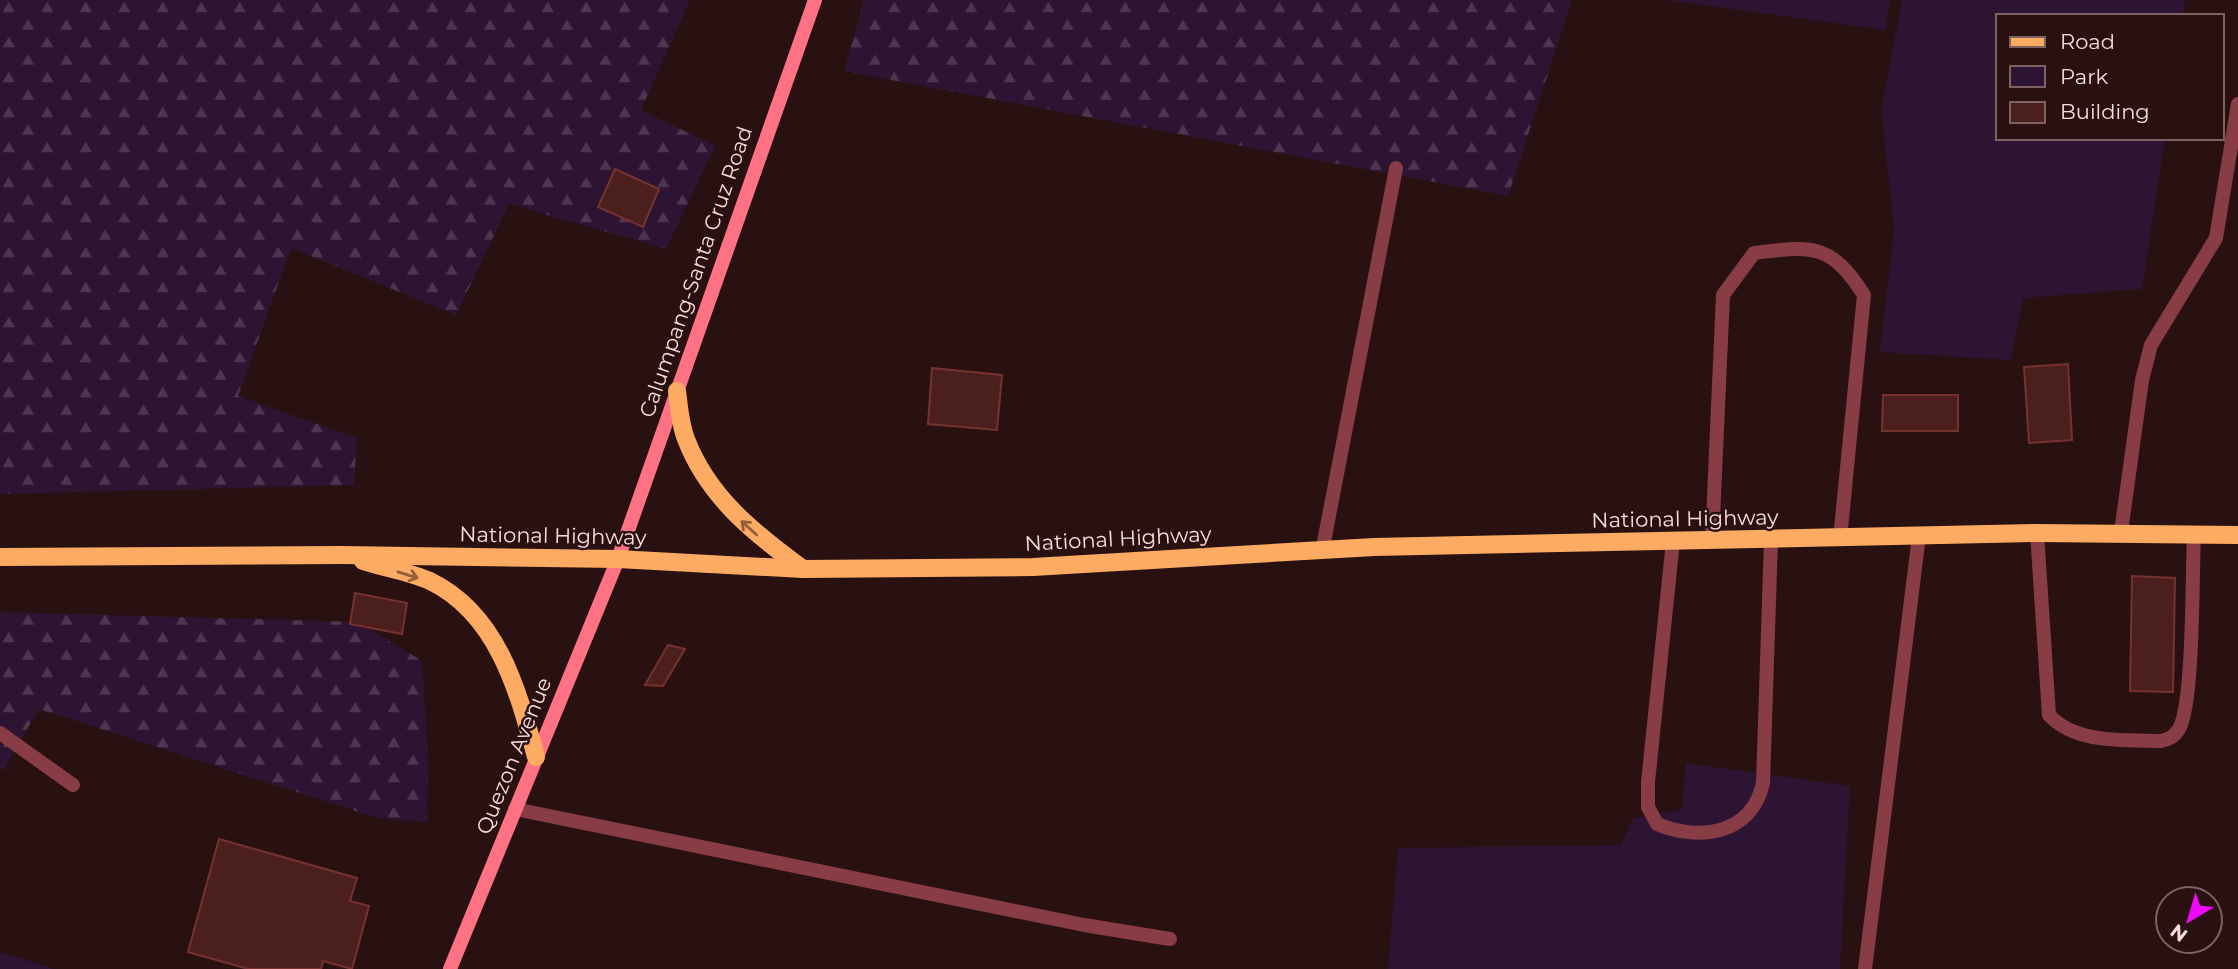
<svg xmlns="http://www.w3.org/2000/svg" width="2238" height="969" font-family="Montserrat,sans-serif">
<defs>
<pattern id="forest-firs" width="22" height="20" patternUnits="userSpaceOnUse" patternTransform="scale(1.75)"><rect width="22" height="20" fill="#2d1433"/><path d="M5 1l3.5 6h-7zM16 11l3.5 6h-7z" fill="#4c3650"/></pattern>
</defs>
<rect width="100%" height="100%" fill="#291111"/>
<g fill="#2d1433">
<path d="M 1667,0 L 1890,0 L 1885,30 Z"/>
<path d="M 1902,0 L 2185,0 L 2183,16 L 1998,16 L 1998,138 L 2165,138 L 2142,289 L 2023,298 L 2011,360 L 1880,352 L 1894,229 L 1881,111 Z"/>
<path d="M 1686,763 L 1850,786 L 1840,969 L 1388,969 L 1398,848 L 1621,845 L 1633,818 L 1682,810 Z"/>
<path d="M 0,952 L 53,969 L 0,969 Z"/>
</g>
<g fill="url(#forest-firs)">
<path d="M 0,0 L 690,0 L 641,110 L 715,146 L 666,249 L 509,204 L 456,315 L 291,248 L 238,396 L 357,438 L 354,485 L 0,494 Z"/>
<path d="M 864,0 L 1572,0 L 1508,196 L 844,71 Z"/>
<path d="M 0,612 L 358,622 L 422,661 L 428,762 L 427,822 L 377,818 L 39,709 L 3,771 L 0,768 Z"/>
</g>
<g fill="#4a1f1d" stroke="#76322f" stroke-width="2">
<path d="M 615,169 L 659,189 L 643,227 L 598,207 Z"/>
<path d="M 2068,364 L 2072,440 L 2029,443 L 2024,367 Z"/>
<path d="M 932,368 L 1002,375 L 997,430 L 928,424 Z"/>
<path d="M 1883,395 L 1958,395 L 1958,431 L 1882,431 Z"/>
<path d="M 2132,576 L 2175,578 L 2173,692 L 2130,691 Z"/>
<path d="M 355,593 L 407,603 L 402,634 L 350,624 Z"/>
<path d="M 668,645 L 685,649 L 663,686 L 645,685 Z"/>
<path d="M 219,839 L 357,878 L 350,901 L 369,906 L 352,969 L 323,961 L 321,969 L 248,969 L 188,952 Z"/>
</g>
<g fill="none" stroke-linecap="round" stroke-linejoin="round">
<g stroke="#883c45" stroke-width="14">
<path d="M 2121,532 L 2142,380 L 2151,345 L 2216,238 L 2238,104"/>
<path d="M 2037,533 L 2049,715 C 2076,744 2124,740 2161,741 C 2169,739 2174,737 2179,729 C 2194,703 2192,572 2194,534"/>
<path d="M 1673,541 L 1648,782 L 1648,807 L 1657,824 C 1700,842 1752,834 1763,783 L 1771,540"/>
<path d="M 1712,541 L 1723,295 L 1754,253 C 1811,246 1830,242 1864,295 L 1840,539"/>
<path d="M 1322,552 L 1396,168"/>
<path d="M 0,733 L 73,785"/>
<path d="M 1865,969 L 1919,536"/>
</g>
<path stroke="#883c45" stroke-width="14" d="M 515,809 L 1084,925 L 1170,939"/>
<path stroke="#fe7284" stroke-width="14" d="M 450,969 L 618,559 L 815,0"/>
<g stroke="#fdab62" stroke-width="18">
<path d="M 677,391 C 679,406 680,424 686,439 C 708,497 755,534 803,569"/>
<path d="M 0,557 L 342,555 L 618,559 L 803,569 L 1033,567 L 1374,547 L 2037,533 L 2238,535"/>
<path d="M 363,561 C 384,568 410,572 430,581 C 498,614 518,691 536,757"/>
</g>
</g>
<defs><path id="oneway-shaft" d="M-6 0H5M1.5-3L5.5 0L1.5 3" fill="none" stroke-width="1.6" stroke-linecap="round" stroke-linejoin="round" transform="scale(1.75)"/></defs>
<g stroke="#935e3a">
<use href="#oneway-shaft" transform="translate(749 528) rotate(-138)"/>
<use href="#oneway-shaft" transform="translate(408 575) rotate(17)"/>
</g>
<g text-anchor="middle" stroke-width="5" stroke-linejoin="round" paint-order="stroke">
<g font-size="21" fill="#ffdadb" stroke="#291111">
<text transform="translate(696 272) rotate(-71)" y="7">Calumpang-Santa Cruz Road</text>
<text transform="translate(1685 519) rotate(-1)" y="7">National Highway</text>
<text transform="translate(553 536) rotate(1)" y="7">National Highway</text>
<text transform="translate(1118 539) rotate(-3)" y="7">National Highway</text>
<text transform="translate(514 756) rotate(-68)" y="7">Quezon Avenue</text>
</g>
</g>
<rect x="1996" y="14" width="228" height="126" fill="#291111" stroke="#7f6162" stroke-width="2"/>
<rect x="2010" y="37" width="35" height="10" fill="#fdab62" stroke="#7f6162" stroke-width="2"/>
<text x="2060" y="49" font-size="21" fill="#ffdadb">Road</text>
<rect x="2010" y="66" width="35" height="21" fill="#2d1433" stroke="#7f6162" stroke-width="2"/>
<text x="2060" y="84" font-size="21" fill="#ffdadb">Park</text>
<rect x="2010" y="102" width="35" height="21" fill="#4a1f1d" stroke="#7f6162" stroke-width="2"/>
<text x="2060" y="119" font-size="21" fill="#ffdadb">Building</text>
<g transform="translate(2189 920) rotate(218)"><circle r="33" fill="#291111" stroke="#7f6162" stroke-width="2"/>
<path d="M0-5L12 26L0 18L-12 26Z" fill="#ee08fc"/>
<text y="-10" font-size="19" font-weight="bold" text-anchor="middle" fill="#ffdadb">N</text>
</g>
</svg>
